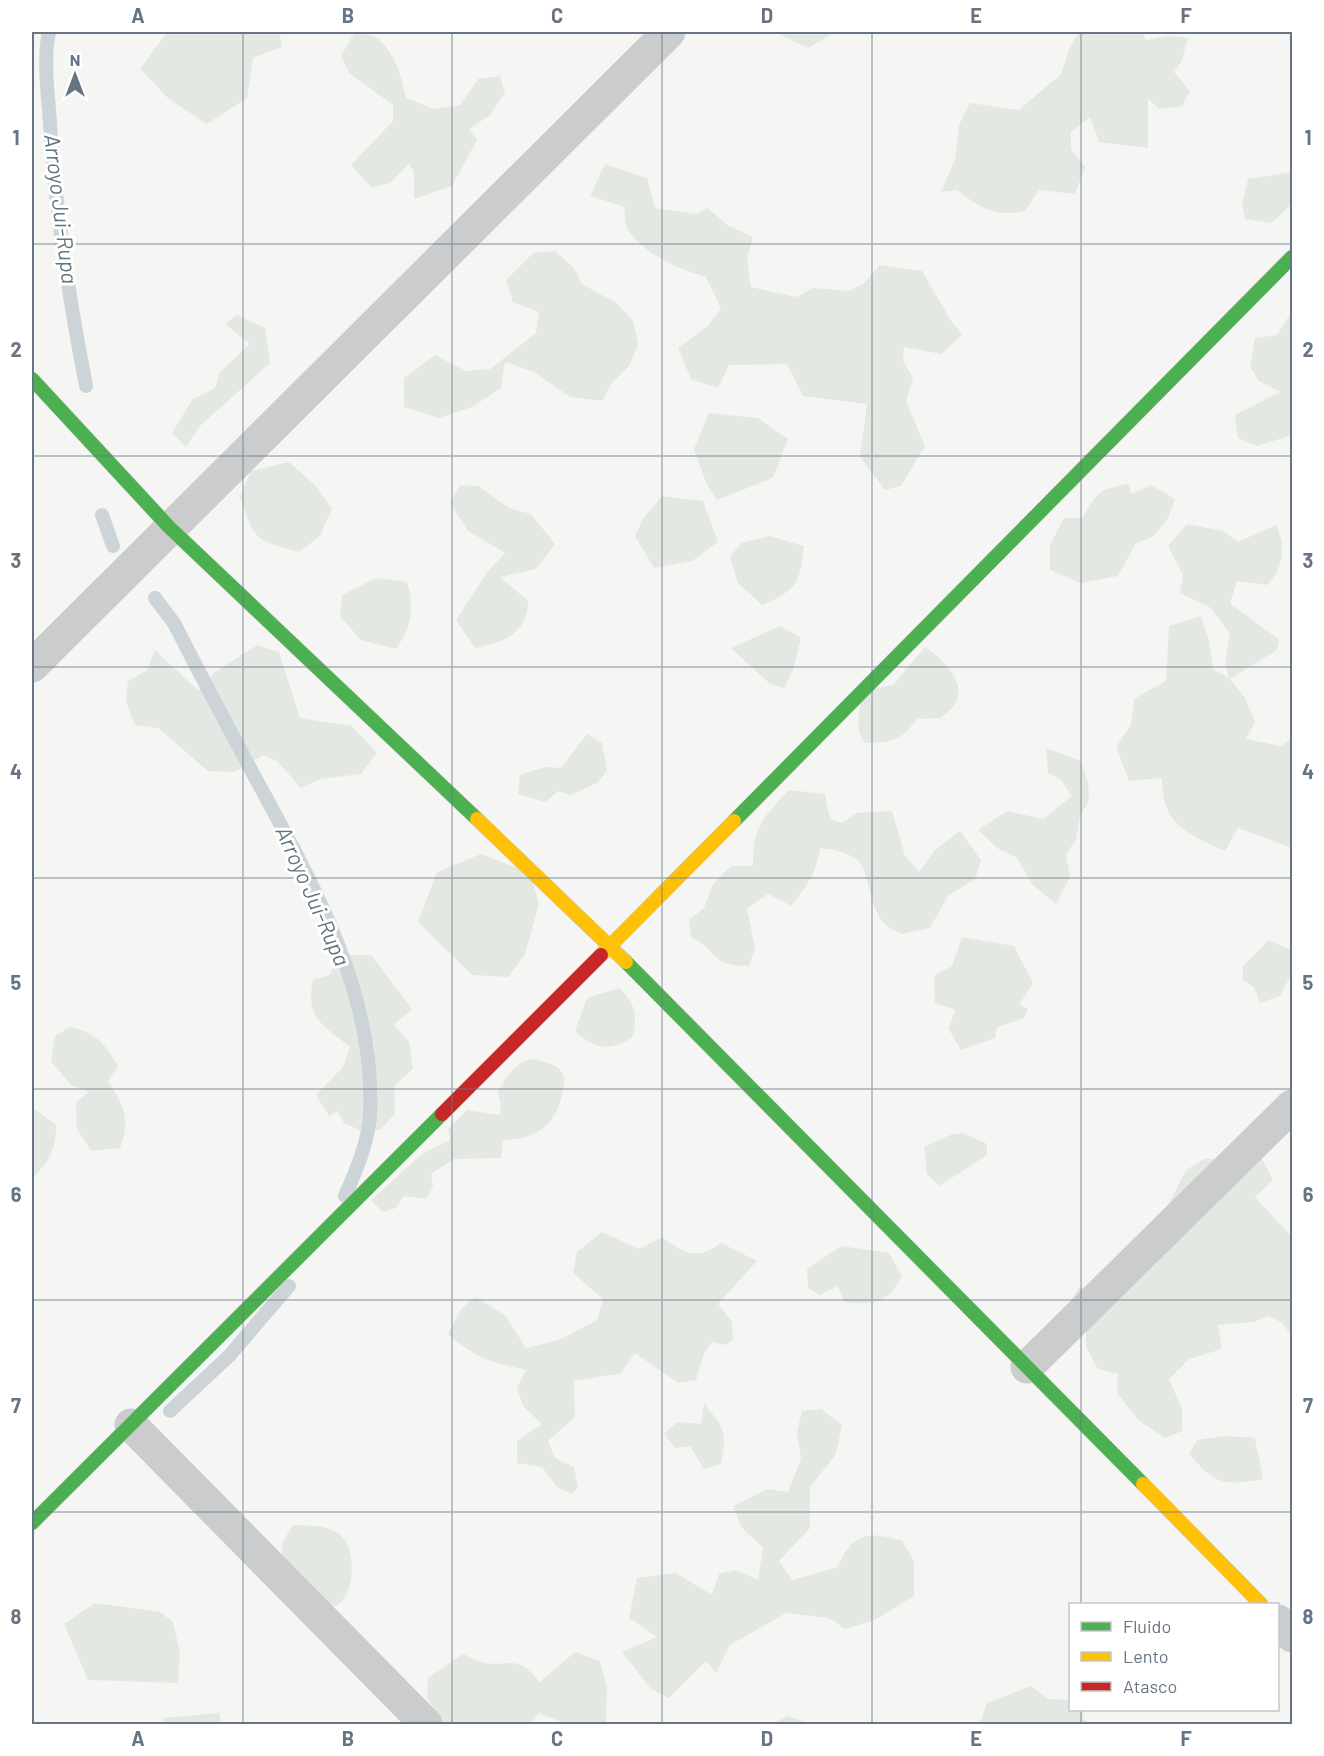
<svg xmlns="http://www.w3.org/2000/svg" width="1324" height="1756" font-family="Barlow,sans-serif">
<rect width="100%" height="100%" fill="#f5f5f4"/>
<g fill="#e4e8e2">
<path d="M 167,32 L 279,32 L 282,47 L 253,58 L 247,98 L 207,124 L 168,98 L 140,69 Z"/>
<path d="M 355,32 C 389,31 401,72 406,98 L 434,109 L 460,105 L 478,79 L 500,76 L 505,93 L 490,115 L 469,129 L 477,140 L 452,186 L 414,199 L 414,171 L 409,164 L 390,183 L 371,187 L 351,165 L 393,121 L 393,105 L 349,73 L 341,56 Z"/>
<path d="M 775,32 L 835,32 L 808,48 Z"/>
<path d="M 1079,32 L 1142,32 L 1146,40 L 1169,36 L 1188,38 L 1182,60 L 1174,72 L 1190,91 L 1182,106 L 1159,109 L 1148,99 L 1148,148 L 1099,142 L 1090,117 L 1071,132 L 1071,149 L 1085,167 L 1075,194 L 1039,190 L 1025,211 C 995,217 981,209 957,190 L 941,192 L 955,159 L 959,125 L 970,103 L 1019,110 L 1061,74 L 1070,47 Z"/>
<path d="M 605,164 L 647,178 L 655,208 L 696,214 L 707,208 L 729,226 L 753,237 L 747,259 L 751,287 L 796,297 L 813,288 L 849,291 L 863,284 L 880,265 L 922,271 L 950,319 L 962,335 L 941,354 L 904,347 L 903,361 L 913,378 L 906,401 L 925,446 L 901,486 L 885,490 L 860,457 L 867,404 L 803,396 L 787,364 L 729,365 L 718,388 L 691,379 L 678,348 L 709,325 L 721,308 L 706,277 C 681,270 637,252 626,225 C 624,221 625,212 625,207 L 590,196 Z"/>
<path d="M 1292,172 L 1292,204 L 1271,223 L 1245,219 L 1242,203 L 1248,179 Z"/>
<path d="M 555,251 L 574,268 L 582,284 L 618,304 L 633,321 L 638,345 L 629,366 L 612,383 L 602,401 L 570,397 L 534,372 L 505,362 L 501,388 L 472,407 L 439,418 L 404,407 L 404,378 L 435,355 L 466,371 L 490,369 L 536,333 L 539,312 L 513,302 L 506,280 L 533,253 Z"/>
<path d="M 1292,311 L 1292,435 L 1257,446 L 1238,438 L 1235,415 L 1280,392 L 1259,381 L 1250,367 L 1255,338 L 1277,335 Z"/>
<path d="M 237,315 L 265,328 L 270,363 L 200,426 L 186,447 L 172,433 L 192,400 L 215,388 L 220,372 L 250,344 L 225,324 Z"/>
<path d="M 709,413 L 758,418 L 788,439 L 773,478 L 717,500 L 707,485 L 694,449 Z"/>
<path d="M 289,462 L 315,485 L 332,509 L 320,536 L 299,552 C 253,540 255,540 240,497 L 251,471 Z"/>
<path d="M 1129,484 L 1131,494 L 1151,485 L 1175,499 L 1168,518 L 1153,537 L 1136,543 L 1118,576 L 1080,583 L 1050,570 L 1050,545 L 1064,518 L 1082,518 C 1097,493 1100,488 1129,484 Z"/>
<path d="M 460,485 L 478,486 L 509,508 L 531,514 L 555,544 L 536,569 L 500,577 L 528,601 C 528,634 503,642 475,648 L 456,620 L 488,571 L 505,553 L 468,531 L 450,503 Z"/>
<path d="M 662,496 L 703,501 L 718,542 L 692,561 L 654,568 L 635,536 L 643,519 Z"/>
<path d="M 1187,524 L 1223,531 L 1238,542 L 1276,525 C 1286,546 1284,568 1267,585 L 1237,581 L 1230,604 C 1247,615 1262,628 1279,639 L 1277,650 L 1230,679 L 1245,698 L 1255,722 L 1246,739 L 1281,746 L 1292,737 L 1292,848 L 1238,828 L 1225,851 C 1187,834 1161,824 1162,778 L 1129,781 L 1116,747 L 1131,725 L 1134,699 L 1166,681 L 1169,626 L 1201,616 L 1209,641 L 1213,669 L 1229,678 L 1225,663 L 1230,634 L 1211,608 L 1180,593 L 1183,575 L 1168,546 Z"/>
<path d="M 770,536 L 804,546 C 801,582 796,591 762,605 L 738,583 L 730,557 L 741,543 Z"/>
<path d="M 376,578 L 407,582 C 415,611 412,624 396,649 L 361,640 L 340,616 L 342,595 Z"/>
<path d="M 780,626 L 801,638 L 793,670 L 784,688 L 770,684 L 731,648 Z"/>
<path d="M 257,645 L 279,652 L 300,718 L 352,726 L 377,753 L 361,774 L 320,779 L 301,788 L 277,761 L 263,755 L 235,772 L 208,771 L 158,728 L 135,725 L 126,702 L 128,681 L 147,670 L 155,650 L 199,691 L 215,672 Z"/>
<path d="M 925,647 C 941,657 968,682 955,704 C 952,709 945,714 941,718 L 917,719 C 900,742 893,742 865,743 C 853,728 860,708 864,690 L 893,685 Z"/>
<path d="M 587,734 L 602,743 L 607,771 L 597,783 L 571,795 L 558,791 L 545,802 L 518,794 L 520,775 L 545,767 L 561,768 Z"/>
<path d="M 1046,748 L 1081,761 L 1088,783 L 1089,800 L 1080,816 L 1076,840 L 1066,854 L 1070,877 L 1056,904 L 1033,885 L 1016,857 L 997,848 L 978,830 L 1007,811 L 1043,819 L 1072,796 L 1061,780 L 1048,773 Z"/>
<path d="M 789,790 L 825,794 L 830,819 L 842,823 L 857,813 L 892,811 L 905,856 L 919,872 L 935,850 L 960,831 L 981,860 L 975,879 L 948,896 L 930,928 L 902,934 C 896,931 887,927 883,922 C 856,884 884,855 820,848 C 817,871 806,888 791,906 L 768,894 L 747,909 L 755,948 L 749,966 C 710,966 720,953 691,937 L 689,920 L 704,908 L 713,884 L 731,866 L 753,866 C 752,828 764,816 789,790 Z"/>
<path d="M 481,854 L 530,873 L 539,904 L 525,954 L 508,977 L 472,975 L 418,922 L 437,872 Z"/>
<path d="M 962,937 L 1014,946 L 1033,983 L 1019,1005 L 1028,1009 L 1024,1018 L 997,1027 L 995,1038 L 961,1050 L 948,1028 L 956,1010 L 935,1003 L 934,976 L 952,966 Z"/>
<path d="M 1269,940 L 1292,951 L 1292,973 L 1280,996 L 1260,1003 L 1254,987 L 1243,980 L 1243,966 Z"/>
<path d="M 342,955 L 371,955 L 412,1009 L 394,1025 L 409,1042 L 413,1069 L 394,1086 L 395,1114 L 381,1129 L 366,1133 L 344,1123 L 337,1111 L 329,1116 L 316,1095 L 343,1067 L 350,1047 C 323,1025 305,1019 313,980 L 329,975 Z"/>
<path d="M 619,988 C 636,1004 638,1016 632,1038 C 607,1051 596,1050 575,1031 L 587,998 Z"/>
<path d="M 70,1027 C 98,1034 104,1043 118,1066 L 108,1081 C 124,1106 131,1119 120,1148 L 91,1151 L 77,1129 L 76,1102 L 89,1092 L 71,1085 L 51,1061 L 55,1036 Z"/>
<path d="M 531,1059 C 540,1061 555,1063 561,1071 C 566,1078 564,1087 562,1094 C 556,1126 534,1140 503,1140 L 501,1158 L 454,1159 L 431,1174 L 433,1187 L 426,1199 L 404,1196 L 396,1208 L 382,1212 L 371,1200 L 422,1154 L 450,1140 L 448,1129 L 467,1110 L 500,1115 L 501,1106 L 498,1092 C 506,1076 514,1064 531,1059 Z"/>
<path d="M 32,1107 L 56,1125 C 57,1147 49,1163 32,1178 Z"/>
<path d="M 963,1133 L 987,1144 L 987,1155 L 939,1186 L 927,1174 L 924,1147 L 950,1135 Z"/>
<path d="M 1204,1159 L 1262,1159 L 1273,1180 L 1255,1197 L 1292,1237 L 1292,1336 L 1282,1323 L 1269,1316 L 1254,1322 L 1218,1325 L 1222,1349 L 1189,1359 L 1169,1379 L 1182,1409 L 1182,1431 L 1165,1438 L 1139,1421 L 1117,1393 L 1118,1374 L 1098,1369 L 1086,1347 L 1086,1330 L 1066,1308 L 1079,1288 L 1134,1281 L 1157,1263 L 1153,1234 L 1186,1170 Z"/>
<path d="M 602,1232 L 639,1249 L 662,1237 C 683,1253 697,1261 721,1243 L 757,1261 L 718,1304 L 732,1322 L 733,1339 L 726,1345 L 712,1342 L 703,1356 L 696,1380 L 678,1383 L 635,1353 L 620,1374 C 603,1375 591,1380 574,1380 L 575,1417 L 548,1441 L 555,1458 L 574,1467 L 578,1487 L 572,1494 L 557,1487 L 542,1467 L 517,1463 L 517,1441 L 542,1424 L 523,1406 L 517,1388 L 526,1370 C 490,1362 477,1359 448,1334 L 461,1309 L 475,1297 L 505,1315 L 526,1348 L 559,1340 L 597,1320 L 603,1299 L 573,1273 L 577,1252 Z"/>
<path d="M 841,1246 L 889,1253 L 902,1276 C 888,1304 873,1305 844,1302 L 838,1286 L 820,1295 L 808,1288 L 807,1269 Z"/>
<path d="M 704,1403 C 724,1429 728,1431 721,1464 L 704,1469 L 690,1446 L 675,1448 L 664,1434 L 677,1422 L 701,1424 Z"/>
<path d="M 821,1409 L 842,1425 L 836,1454 L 810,1487 L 810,1528 L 779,1561 L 792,1580 L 838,1567 C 852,1532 870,1531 902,1541 L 914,1561 L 914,1596 L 875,1620 L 845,1629 L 829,1618 L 786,1613 L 730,1645 L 716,1673 L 706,1661 L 669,1698 L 651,1689 L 622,1652 L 657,1637 L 629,1618 L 637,1578 L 676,1573 L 712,1595 L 719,1574 L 736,1570 L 758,1580 L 763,1548 L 742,1528 L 733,1506 L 768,1489 L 788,1492 L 801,1459 L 797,1432 L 802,1411 Z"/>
<path d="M 1225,1436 L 1255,1438 L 1263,1479 C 1223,1486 1216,1485 1189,1454 L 1197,1440 Z"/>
<path d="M 293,1525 C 308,1526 326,1524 339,1534 C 356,1546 356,1589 340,1603 C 336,1607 328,1606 322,1607 L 283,1565 L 282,1543 Z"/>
<path d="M 95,1603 L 160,1612 L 173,1622 L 180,1653 L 178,1683 L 88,1680 L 64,1624 Z"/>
<path d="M 575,1652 L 600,1661 L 607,1689 L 606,1723 L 567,1724 L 539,1713 L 531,1724 L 445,1724 L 427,1698 L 428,1678 L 463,1654 C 469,1656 475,1661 480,1662 C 510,1669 514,1651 540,1682 Z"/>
<path d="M 1031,1686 L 1048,1699 L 1070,1700 L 1070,1710 L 1083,1710 L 1083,1718 L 1090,1724 L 976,1724 L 981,1720 L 987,1703 Z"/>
<path d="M 219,1713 L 222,1724 L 165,1724 L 164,1718 Z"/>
<path d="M 788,1716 L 811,1724 L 772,1724 Z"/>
</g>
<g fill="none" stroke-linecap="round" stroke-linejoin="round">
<g stroke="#cdd4d7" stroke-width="14">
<path d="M 49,32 C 43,60 48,94 50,123 C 55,212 69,298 86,386"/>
<path d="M 102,515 L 113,546"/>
<path d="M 155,598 L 174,623 C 201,676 229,729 257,781 C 312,882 376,994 370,1113 C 369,1141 356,1171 345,1196"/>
<path d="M 170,1411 L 229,1356 L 289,1286"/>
</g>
<g stroke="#d1d1d2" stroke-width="15">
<g id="fast">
<path d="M 32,379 L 169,527 L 477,819"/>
<path d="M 734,821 L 1292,257"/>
<path d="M 626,962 L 1143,1484"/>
<path d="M 32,1523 L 442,1114"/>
</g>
</g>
<g stroke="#d1d1d2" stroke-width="15">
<g id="slow">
<path d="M 477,819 L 626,962"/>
<path d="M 601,955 L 734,821"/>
<path d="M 1143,1484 L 1261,1604"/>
</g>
</g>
<g stroke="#d1d1d2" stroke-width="15">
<path id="jam" d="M 442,1114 L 601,955"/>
</g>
<g stroke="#cacccd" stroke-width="33">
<path d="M 32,666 L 669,32"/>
<path d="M 1027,1367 L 1292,1106"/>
<path d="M 131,1425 L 426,1724"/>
<path d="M 1278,1621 L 1292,1636"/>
</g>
<use href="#fast" stroke="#4caf50" stroke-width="14"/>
<use href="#slow" stroke="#ffc107" stroke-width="14"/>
<use href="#jam" stroke="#c62828" stroke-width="14"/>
</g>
<path fill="none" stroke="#667483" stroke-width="1.5" stroke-opacity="0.55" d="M 243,32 L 243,1724M 452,32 L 452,1724M 662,32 L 662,1724M 872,32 L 872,1724M 1081,32 L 1081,1604M 32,244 L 1292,244M 32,456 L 1292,456M 32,667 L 1292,667M 32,878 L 1292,878M 32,1089 L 1292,1089M 32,1300 L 1292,1300M 32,1512 L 1292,1512M 1081,1710 L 1081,1724"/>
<g text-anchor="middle" stroke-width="6" stroke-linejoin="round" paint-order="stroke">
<g font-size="22" font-style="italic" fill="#61757f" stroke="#fff">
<text transform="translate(61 209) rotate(83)" y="8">Arroyo Jui-Rupa</text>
<text transform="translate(313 896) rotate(66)" y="8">Arroyo Jui-Rupa</text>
</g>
</g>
<rect width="1324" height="1756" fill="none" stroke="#ffffff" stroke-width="66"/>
<rect x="1069" y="1603" width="210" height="108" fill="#ffffff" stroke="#c2c7cd" stroke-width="1.5"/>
<rect x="1081" y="1622" width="30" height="9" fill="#4caf50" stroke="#c2c7cd" stroke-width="1.5"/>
<text x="1123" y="1633" font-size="18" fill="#667483">Fluido</text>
<rect x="1081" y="1652" width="30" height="9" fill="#ffc107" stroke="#c2c7cd" stroke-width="1.5"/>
<text x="1123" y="1663" font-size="18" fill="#667483">Lento</text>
<rect x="1081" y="1682" width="30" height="9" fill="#c62828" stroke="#c2c7cd" stroke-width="1.5"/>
<text x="1123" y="1693" font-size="18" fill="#667483">Atasco</text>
<g transform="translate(75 75)" stroke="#ffffff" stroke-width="4.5" paint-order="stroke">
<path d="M0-4.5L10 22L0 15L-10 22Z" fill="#667483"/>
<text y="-9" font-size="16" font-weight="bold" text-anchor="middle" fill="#667483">N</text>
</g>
<rect x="33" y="33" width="1258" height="1690" fill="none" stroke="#667483" stroke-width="2"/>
<g font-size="20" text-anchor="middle" font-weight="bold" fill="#667483">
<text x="138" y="23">A</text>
<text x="348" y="23">B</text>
<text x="557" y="23">C</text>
<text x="767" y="23">D</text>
<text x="976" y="23">E</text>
<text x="1186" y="23">F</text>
<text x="16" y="145">1</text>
<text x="1308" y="145">1</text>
<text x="16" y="357">2</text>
<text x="1308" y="357">2</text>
<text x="16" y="568">3</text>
<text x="1308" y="568">3</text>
<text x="16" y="779">4</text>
<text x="1308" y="779">4</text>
<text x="16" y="990">5</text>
<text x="1308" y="990">5</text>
<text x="16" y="1202">6</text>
<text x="1308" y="1202">6</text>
<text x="16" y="1413">7</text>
<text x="1308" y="1413">7</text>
<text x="16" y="1624">8</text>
<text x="1308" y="1624">8</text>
<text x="138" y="1746">A</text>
<text x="348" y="1746">B</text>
<text x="557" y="1746">C</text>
<text x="767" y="1746">D</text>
<text x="976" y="1746">E</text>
<text x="1186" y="1746">F</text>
</g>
</svg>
